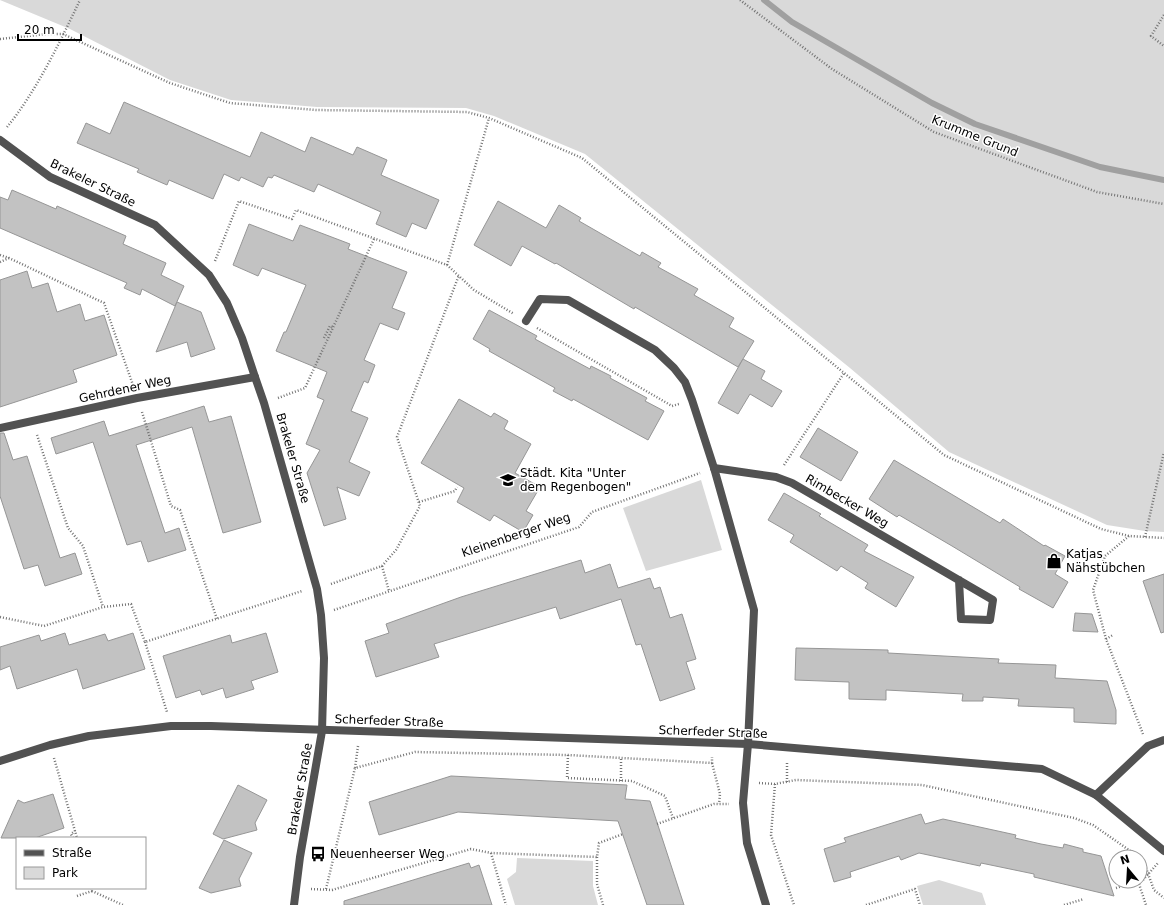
<svg xmlns="http://www.w3.org/2000/svg" width="1164" height="905" font-family="'DejaVu Sans',sans-serif">
<rect width="100%" height="100%" fill="#fff"/>
<g fill="#d9d9d9">
<path d="M 0,0 L 1164,0 L 1164,532 L 1145,531 L 1107,525 L 949,452 L 850,368 L 585,154 L 494,116 L 466,108 L 317,107 L 231,100 L 170,80 L 70,29 Z"/>
<path d="M 701,480 L 722,550 L 646,571 L 623,508 Z"/>
<path d="M 517,858 L 593,861 L 593,886 L 598,905 L 515,905 L 507,879 L 516,872 Z"/>
<path d="M 939,880 L 982,893 L 986,905 L 923,905 L 917,886 Z"/>
</g>
<g fill="none" stroke-linecap="round" stroke-linejoin="round">
<path stroke="#a0a0a0" stroke-width="6" d="M 764,0 L 792,22 L 932,103 L 975,124 L 1100,167 L 1164,180"/>
</g>
<g fill="#c2c2c2" stroke="#969696">
<path d="M 124,102 L 250,157 L 261,132 L 305,152 L 311,137 L 353,155 L 357,147 L 387,160 L 381,175 L 439,200 L 426,229 L 412,223 L 406,237 L 376,224 L 381,212 L 318,184 L 314,192 L 274,175 L 272,178 L 268,177 L 263,187 L 241,177 L 239,181 L 224,174 L 213,199 L 169,180 L 167,185 L 137,172 L 139,169 L 77,143 L 86,123 L 110,134 Z"/>
<path d="M 12,190 L 56,209 L 57,206 L 126,236 L 123,244 L 166,263 L 161,275 L 184,286 L 175,306 L 142,289 L 140,295 L 124,288 L 127,283 L 0,228 L 0,197 L 8,200 Z"/>
<path d="M 498,201 L 546,228 L 559,205 L 581,218 L 579,221 L 640,256 L 642,252 L 661,263 L 658,267 L 698,289 L 694,295 L 734,318 L 729,327 L 754,341 L 738,367 L 635,307 L 634,309 L 556,263 L 555,264 L 522,246 L 511,266 L 474,245 Z"/>
<path d="M 249,224 L 293,241 L 300,225 L 350,244 L 348,249 L 407,272 L 392,308 L 405,313 L 398,330 L 380,323 L 364,360 L 375,365 L 368,383 L 364,381 L 351,411 L 368,418 L 349,462 L 370,472 L 359,496 L 337,487 L 346,519 L 324,526 L 307,473 L 320,450 L 306,444 L 324,400 L 317,397 L 327,372 L 276,351 L 284,332 L 286,332 L 306,285 L 262,268 L 258,276 L 233,265 Z"/>
<path d="M 27,271 L 32,288 L 48,283 L 57,312 L 80,304 L 85,321 L 104,315 L 117,355 L 73,370 L 77,382 L 0,407 L 0,280 Z"/>
<path d="M 177,302 L 201,312 L 215,349 L 191,357 L 187,342 L 156,352 Z"/>
<path d="M 489,310 L 537,336 L 535,339 L 577,362 L 590,369 L 591,366 L 611,376 L 610,378 L 647,398 L 645,401 L 664,411 L 648,440 L 573,399 L 572,401 L 553,391 L 555,388 L 489,351 L 490,349 L 473,339 Z"/>
<path d="M 743,359 L 765,371 L 761,379 L 782,391 L 772,407 L 750,394 L 738,414 L 718,403 Z"/>
<path d="M 459,399 L 491,417 L 494,413 L 508,421 L 504,429 L 531,444 L 515,473 L 540,487 L 526,511 L 533,515 L 523,532 L 494,515 L 490,521 L 457,502 L 464,488 L 421,463 Z"/>
<path d="M 204,406 L 209,422 L 231,416 L 261,522 L 223,533 L 192,427 L 136,445 L 165,533 L 179,528 L 186,550 L 148,562 L 141,541 L 127,545 L 93,442 L 56,454 L 51,438 L 104,421 L 109,436 Z"/>
<path d="M 818,428 L 858,452 L 841,481 L 800,457 Z"/>
<path d="M 0,433 L 4,433 L 13,460 L 27,456 L 60,558 L 75,553 L 82,574 L 45,586 L 38,565 L 24,569 L 0,496 Z"/>
<path d="M 894,460 L 1000,523 L 1003,519 L 1044,546 L 1045,545 L 1065,556 L 1055,574 L 1068,582 L 1053,608 L 1019,589 L 1020,587 L 952,546 L 899,515 L 897,517 L 869,499 Z"/>
<path d="M 784,493 L 821,514 L 819,516 L 868,545 L 864,551 L 914,577 L 896,607 L 865,588 L 868,583 L 841,566 L 837,571 L 790,542 L 794,535 L 768,520 Z"/>
<path d="M 581,560 L 585,573 L 610,564 L 618,588 L 650,578 L 654,589 L 660,587 L 670,618 L 682,614 L 696,659 L 686,662 L 695,689 L 660,701 L 641,644 L 636,645 L 621,599 L 560,619 L 556,607 L 434,644 L 439,657 L 376,677 L 365,641 L 389,633 L 386,624 L 461,597 Z"/>
<path d="M 1164,574 L 1164,632 L 1161,633 L 1143,581 Z"/>
<path d="M 1075,613 L 1092,614 L 1098,632 L 1073,631 Z"/>
<path d="M 65,633 L 69,645 L 105,634 L 108,641 L 133,633 L 145,669 L 83,689 L 77,669 L 17,689 L 10,666 L 0,670 L 0,647 L 39,635 L 41,641 Z"/>
<path d="M 266,633 L 278,672 L 251,681 L 254,689 L 226,698 L 223,688 L 202,695 L 200,690 L 176,698 L 163,656 L 230,635 L 232,643 Z"/>
<path d="M 796,648 L 888,650 L 888,653 L 999,659 L 998,663 L 1056,665 L 1055,678 L 1107,681 L 1116,710 L 1116,724 L 1074,722 L 1074,708 L 1018,706 L 1019,699 L 983,697 L 983,701 L 962,701 L 963,694 L 886,690 L 886,700 L 849,699 L 849,682 L 795,680 Z"/>
<path d="M 451,776 L 627,785 L 625,799 L 650,801 L 684,905 L 647,905 L 618,821 L 458,812 L 379,835 L 369,802 Z"/>
<path d="M 238,785 L 267,800 L 255,823 L 257,830 L 223,839 L 213,834 Z"/>
<path d="M 53,794 L 64,828 L 35,838 L 1,838 L 18,800 L 24,803 Z"/>
<path d="M 921,814 L 925,824 L 943,819 L 1016,835 L 1015,838 L 1041,844 L 1063,848 L 1064,844 L 1083,849 L 1083,852 L 1101,856 L 1114,896 L 1034,877 L 1034,874 L 981,863 L 980,866 L 919,853 L 901,860 L 899,856 L 850,872 L 851,877 L 834,882 L 824,849 L 846,842 L 844,838 Z"/>
<path d="M 224,840 L 252,853 L 239,879 L 241,886 L 211,893 L 199,888 Z"/>
<path d="M 469,863 L 471,868 L 479,865 L 492,905 L 344,905 L 344,901 Z"/>
</g>
<g fill="none" stroke-linecap="round" stroke-linejoin="round">
<g stroke="#747474" stroke-width="2.5" stroke-dasharray="1 2" stroke-linecap="butt">
<path d="M 740,0 L 832,69 L 934,132 L 1097,192 L 1164,204"/>
<path d="M 1164,15 L 1151,36 L 1164,46"/>
<path d="M 0,39 L 47,34 L 63,34 L 170,83 L 230,103 L 316,110 L 467,112 L 489,118 L 582,158 L 944,455 L 1101,529 L 1129,536 L 1164,538"/>
<path d="M 7,127 C 36,92 60,42 80,0"/>
<path d="M 0,255 L 9,258 L 104,303 L 133,385"/>
<path d="M 215,261 L 239,201 L 292,219 L 296,210 L 447,265 L 474,290 L 514,314"/>
<path d="M 0,262 L 9,258"/>
<path d="M 447,265 L 489,118"/>
<path d="M 537,328 L 672,406 L 679,404"/>
<path d="M 324,338 L 330,326 L 333,327"/>
<path d="M 278,398 L 305,388 L 374,239"/>
<path d="M 142,412 L 171,506 L 180,510 L 217,619"/>
<path d="M 37,435 L 68,528 L 83,546 L 103,607"/>
<path d="M 784,465 L 844,373"/>
<path d="M 419,502 L 455,491 L 457,487"/>
<path d="M 1129,536 L 1105,556 L 1093,590 L 1106,639 L 1143,734"/>
<path d="M 1145,537 L 1164,452"/>
<path d="M 382,566 L 389,591"/>
<path d="M 331,584 L 382,566 L 396,550 L 420,506 L 397,437 L 459,275"/>
<path d="M 334,610 L 579,527 L 592,512 L 700,473"/>
<path d="M 0,617 L 44,626 L 103,607 L 131,604 L 145,642 L 302,591"/>
<path d="M 1106,639 L 1113,635"/>
<path d="M 145,642 L 167,712"/>
<path d="M 358,746 L 355,768 L 415,752 L 568,755 L 712,763 L 712,757"/>
<path d="M 568,755 L 567,778 L 632,781 L 665,796 L 673,818"/>
<path d="M 54,758 L 77,838"/>
<path d="M 621,759 L 621,781"/>
<path d="M 712,763 L 720,794 L 719,804"/>
<path d="M 787,782 L 787,762"/>
<path d="M 759,783 L 775,784 L 796,780 L 922,785 L 1074,818 L 1093,825 L 1139,857"/>
<path d="M 775,784 L 771,835 L 794,905"/>
<path d="M 657,824 L 714,804 L 729,804"/>
<path d="M 73,838 L 71,834 L 75,831"/>
<path d="M 491,853 L 506,905"/>
<path d="M 597,857 L 597,884 L 603,905"/>
<path d="M 1140,858 L 1143,860 L 1154,890 L 1164,898"/>
<path d="M 1140,880 L 1143,880 L 1158,863"/>
<path d="M 1138,881 L 1146,905"/>
<path d="M 91,888 L 92,891 L 123,905"/>
<path d="M 1116,888 L 1138,881"/>
<path d="M 311,889 L 332,890 L 471,849 L 491,853 L 597,857 L 599,843 L 623,834"/>
<path d="M 326,889 L 355,768"/>
<path d="M 77,896 L 92,891"/>
<path d="M 866,905 L 915,889 L 920,905"/>
<path d="M 1064,905 L 1084,899"/>
</g>
<g stroke="#525252" stroke-width="8">
<path d="M 0,140 L 50,177 L 155,225 L 209,275 L 227,303 L 242,338 L 255,377 L 264,403 L 317,589 L 321,615 L 324,658 L 322,731 L 300,857 L 294,905"/>
<path d="M 526,321 L 540,299 L 568,300 L 655,350 L 674,368 L 685,382 L 692,400 L 714,468 L 754,610 L 748,744 L 743,803 L 747,843 L 766,905"/>
<path d="M 0,428 L 137,398 L 255,377"/>
<path d="M 714,468 L 776,477 L 792,483 L 993,600 L 990,620 L 961,619 L 959,580"/>
<path d="M 0,761 L 50,745 L 89,736 L 171,726 L 211,726 L 748,744 L 1042,769 L 1096,795 L 1164,851"/>
<path d="M 1096,795 L 1148,746 L 1164,740"/>
</g>
</g>
<defs>
<g id="school-bare" transform="scale(1.2)"><path d="M0-5L7-2L0 1L-7-2ZM-4 1L0 2.5L4 1V4Q0 6-4 4Z" fill="#000" stroke="#fff" stroke-width="2.5" paint-order="stroke"/></g>
<g id="shop-bare" transform="scale(1.2)"><path d="M-5-2.5h2.3a2.7 3.5 0 0 1 5.4 0H5L5.5 6h-11ZM-1.5-2.5h3a1.5 2.3 0 0 0-3 0Z" fill="#000" stroke="#fff" stroke-width="2.5" paint-order="stroke"/></g>
<g id="bus-bare" transform="scale(1.2)"><path d="M-5-6H5V4H4V6H2V4H-2V6H-4V4H-5ZM-3.5-4V0h7V-4ZM-3.5 1.2v1.5H-2V1.2ZM2 1.2v1.5H3.5V1.2Z" fill="#000" stroke="#fff" stroke-width="2.5" paint-order="stroke"/></g>
</defs>
<g fill-rule="evenodd">
<use href="#school-bare" x="508" y="480"/>
<use href="#shop-bare" x="1054" y="561"/>
<use href="#bus-bare" x="318" y="854"/>
</g>
<g text-anchor="middle" stroke-width="3" stroke-linejoin="round" paint-order="stroke">
<g font-size="12" fill="#000" stroke="#fff">
<text transform="translate(975 136) rotate(22)" y="4">Krumme Grund</text>
<text transform="translate(93 183) rotate(26)" y="4">Brakeler Straße</text>
<text transform="translate(125 389) rotate(-12)" y="4">Gehrdener Weg</text>
<text transform="translate(293 458) rotate(74)" y="4">Brakeler Straße</text>
<text transform="translate(847 501) rotate(30)" y="4">Rimbecker Weg</text>
<text transform="translate(516 535) rotate(-19)" y="4">Kleinenberger Weg</text>
<text transform="translate(389 721) rotate(2)" y="4">Scherfeder Straße</text>
<text transform="translate(713 732) rotate(2)" y="4">Scherfeder Straße</text>
<text transform="translate(300 789) rotate(-80)" y="4">Brakeler Straße</text>
</g>
<g font-size="12" fill="#000" stroke="#fff" text-anchor="start">
<text x="520" y="477">Städt. Kita "Unter<tspan x="520" dy="14">dem Regenbogen"</tspan></text>
<text x="1066" y="558">Katjas<tspan x="1066" dy="14">Nähstübchen</tspan></text>
<text x="330" y="858">Neuenheerser Weg</text>
</g>
</g>
<rect x="16" y="837" width="130" height="52" fill="#ffffff" stroke="#999999"/>
<rect x="24" y="850" width="20" height="6" fill="#525252" stroke="#999999"/>
<text x="52" y="857" font-size="12" fill="#000000">Straße</text>
<rect x="24" y="867" width="20" height="12" fill="#d9d9d9" stroke="#999999"/>
<text x="52" y="877" font-size="12" fill="#000000">Park</text>
<g transform="translate(1128 869) rotate(342)"><circle r="19" fill="#ffffff" stroke="#999999"/>
<path d="M0-3L7 15L0 10L-7 15Z" fill="#000000"/>
<text y="-6" font-size="11" font-weight="bold" text-anchor="middle" fill="#000000">N</text>
</g>
<path d="M18 34v6h63v-6" fill="none" stroke="#000000" stroke-width="2"/>
<text x="24" y="34" font-size="12" fill="#000000" stroke="#ffffff" stroke-width="3" paint-order="stroke">20 m</text>
</svg>
